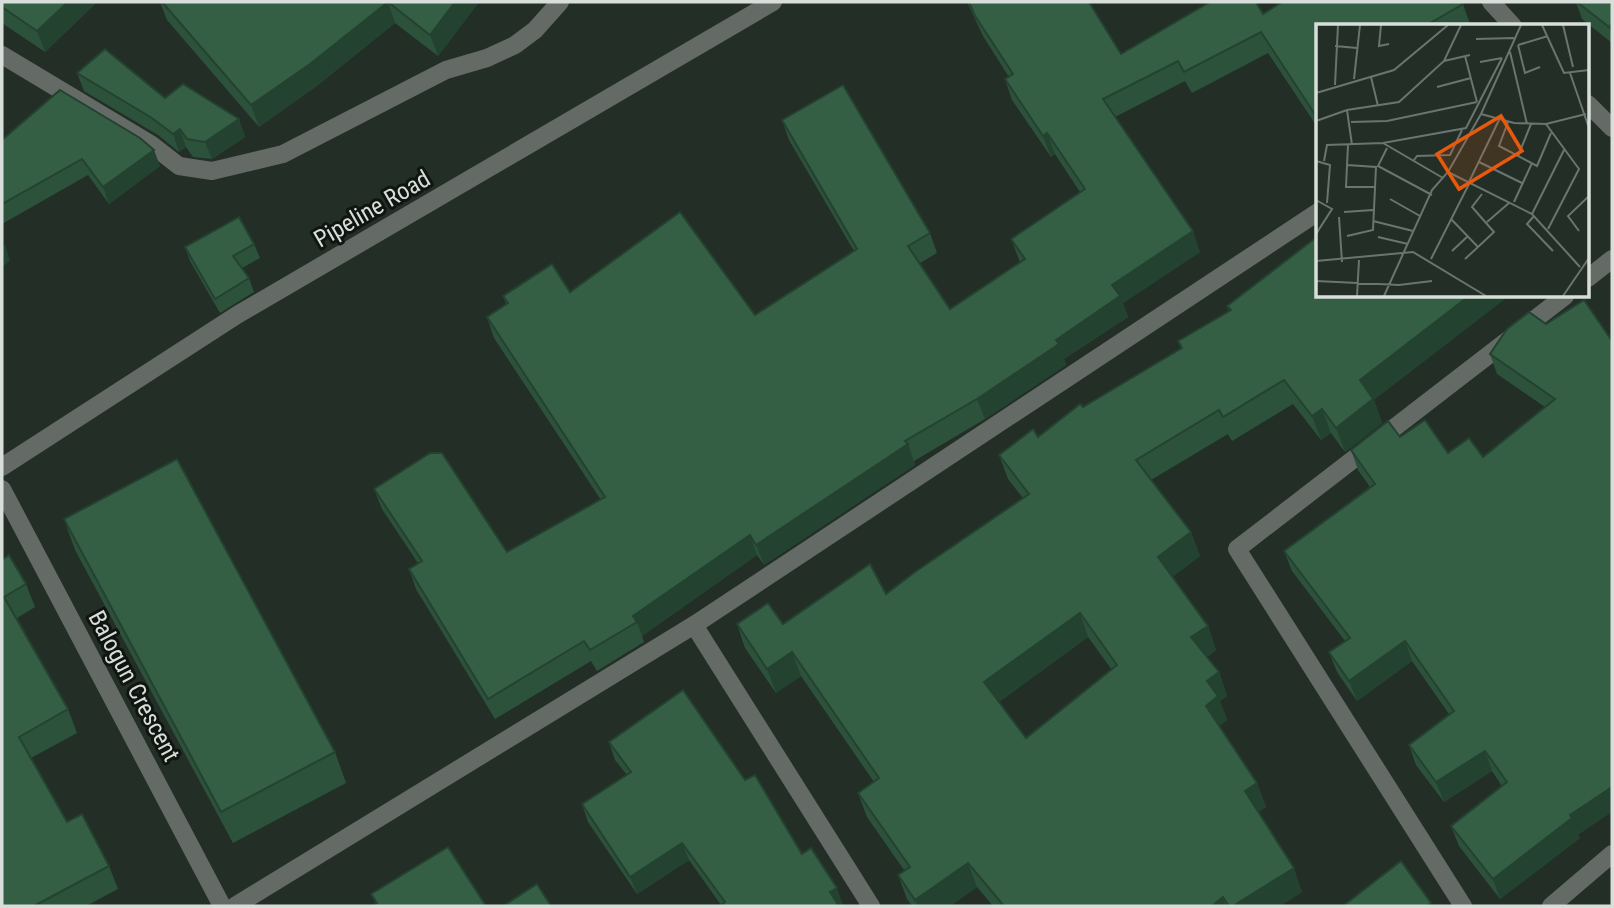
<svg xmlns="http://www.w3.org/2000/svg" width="1614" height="908" font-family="'Roboto Condensed',sans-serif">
<rect width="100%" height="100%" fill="#232e27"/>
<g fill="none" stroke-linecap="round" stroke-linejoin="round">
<g stroke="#646a66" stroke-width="18">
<path d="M 1491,2 L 1513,26"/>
<path d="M 2,55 L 152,145 L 179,166 L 212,171 L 283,154 L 446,70 L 487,58 L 515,45 L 535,30 L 560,2"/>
<path d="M 1588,104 L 1612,128"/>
<path d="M 1588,278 L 1612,259"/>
<path d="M 2,467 L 237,315 L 773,2"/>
<path d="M 2,489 L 222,906"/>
<path d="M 694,625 L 871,906"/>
<path d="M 235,906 L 694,625 L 1318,212"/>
<path d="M 1463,906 L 1237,549 L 1565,296"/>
<path d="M 1551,906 L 1612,854"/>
</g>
</g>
<g fill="#2d523b" fill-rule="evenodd">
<path d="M 2,2 L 97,2 L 45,52 L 2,23 Z"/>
<path d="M 160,2 L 479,2 L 438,56 L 395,23 L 318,85 L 259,127 L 167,20 Z"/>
<path d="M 967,2 L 1089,2 L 1121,54 L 1263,14 L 1463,4 L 1470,24 L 1466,26 L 1318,26 L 1318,128 L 1268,53 L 1192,93 L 1185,81 L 1115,117 L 1200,252 L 1123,303 L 1128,317 L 1064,359 L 1066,365 L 985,419 L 914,461 L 915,465 L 764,565 L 757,555 L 642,636 L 644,642 L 597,671 L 591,661 L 495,719 L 416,589 L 409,569 L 418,563 L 382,509 L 374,489 L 507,552 L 601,500 L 494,338 L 487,317 L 506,304 L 503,296 L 570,292 L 755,315 L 854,251 L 789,140 L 782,120 L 930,233 L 937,253 L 920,263 L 950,309 L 1020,262 L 1011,239 L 1080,192 L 1055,154 L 1051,157 L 1012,100 L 1005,79 L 1009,77 L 983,36 Z"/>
<path d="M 1576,2 L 1612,2 L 1612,43 L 1582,19 Z"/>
<path d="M 77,73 L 239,119 L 245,137 L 212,159 L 193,157 L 186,147 L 179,152 L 158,135 L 84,91 Z"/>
<path d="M 2,140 L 160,166 L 109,204 L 88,175 L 2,224 Z"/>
<path d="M 254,244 L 260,258 L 242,268 L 249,278 L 254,292 L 220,313 L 190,261 L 185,247 Z"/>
<path d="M 1584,300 L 1578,835 L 1580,838 L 1500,899 L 1459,846 L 1451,826 L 1502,786 L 1492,771 L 1444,802 L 1416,765 L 1409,745 L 1449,714 L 1412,661 L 1357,701 L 1337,672 L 1329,652 L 1345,641 L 1292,571 L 1284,551 L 1370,487 L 1358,470 L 1351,450 L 1400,437 L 1448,453 L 1483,457 L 1545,407 L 1497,374 L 1490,354 L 1546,324 Z"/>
<path d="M 1227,306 L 1374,400 L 1382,423 L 1345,452 L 1331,433 L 1321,440 L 1293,404 L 1232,441 L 1228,434 L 1151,480 L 1191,532 L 1200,556 L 1172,577 L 1208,626 L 1216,650 L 1207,657 L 1219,672 L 1227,696 L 1220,701 L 1227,720 L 1219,726 L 1257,783 L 1266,807 L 1258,812 L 1302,892 L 1280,906 L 993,906 L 977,887 L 950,906 L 912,906 L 907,899 L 898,875 L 904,870 L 867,817 L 858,793 L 874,782 L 801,676 L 776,693 L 745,648 L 737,624 L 783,624 L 886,594 L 1023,498 L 1008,479 L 999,455 L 1038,437 L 1083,407 L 1181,349 L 1178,341 L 1229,311 ZM 1088,637 L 1112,670 L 1026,738 L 999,702 Z"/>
<path d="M 64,519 L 335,752 L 346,783 L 233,843 L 75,550 Z"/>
<path d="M 2,560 L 26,584 L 35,607 L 17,618 L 68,709 L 77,733 L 31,758 L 67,822 L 109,866 L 118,889 L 86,906 L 2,906 Z"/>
<path d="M 609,742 L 745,780 L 802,854 L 843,905 L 841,906 L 719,906 L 721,905 L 689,860 L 637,894 L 588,822 L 582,804 L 627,775 L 615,760 Z"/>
</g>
<g fill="#244230">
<path d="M 68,2 L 97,2 L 45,52 L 37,31 Z"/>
<path d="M 388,2 L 395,23 L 318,85 L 259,127 L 251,105 Z"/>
<path d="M 455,2 L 479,2 L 438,56 L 430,35 Z"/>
<path d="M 1612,23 L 1612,37 L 1609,27 Z"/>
<path d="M 239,119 L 245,137 L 212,159 L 205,142 Z"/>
<path d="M 180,129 L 186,147 L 179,152 L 173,134 Z"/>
<path d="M 1047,133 L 1055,154 L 1051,157 L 1043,136 Z"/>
<path d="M 154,150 L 160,166 L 109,204 L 103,187 Z"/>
<path d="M 1193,231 L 1200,252 L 1123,303 L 1128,317 L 1064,359 L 1066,365 L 985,419 L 977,399 L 1056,340 L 1112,285 Z"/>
<path d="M 5,244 L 10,261 L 2,267 L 2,246 Z"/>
<path d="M 1469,296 L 1509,296 L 1374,400 L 1382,423 L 1345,452 L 1336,428 L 1360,380 Z"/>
<path d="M 1322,409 L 1331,433 L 1321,440 L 1312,416 Z"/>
<path d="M 908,444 L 915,465 L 764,565 L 756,545 Z"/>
<path d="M 1191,532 L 1200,556 L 1167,581 L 1158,557 Z"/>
<path d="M 750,535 L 757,555 L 642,636 L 637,622 L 633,616 Z"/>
<path d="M 1080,613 L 1088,637 L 993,706 L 984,682 Z"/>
<path d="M 1208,626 L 1216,650 L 1200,661 L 1191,637 Z"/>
<path d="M 1405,641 L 1412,661 L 1357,701 L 1349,681 Z"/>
<path d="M 792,652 L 801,676 L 776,693 L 767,669 Z"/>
<path d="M 1219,672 L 1227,696 L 1220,701 L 1227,720 L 1214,730 L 1206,706 L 1207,681 Z"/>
<path d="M 1485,751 L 1492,771 L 1444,802 L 1436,782 Z"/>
<path d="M 1257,783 L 1266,807 L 1254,815 L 1245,791 Z"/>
<path d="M 1612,787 L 1612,812 L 1578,835 L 1580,838 L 1500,899 L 1493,879 L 1570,815 Z"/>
<path d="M 682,843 L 689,860 L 637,894 L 630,877 Z"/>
<path d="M 968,863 L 977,887 L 950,906 L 918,906 L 915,900 Z"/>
<path d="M 1294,868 L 1302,892 L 1280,906 L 1233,906 Z"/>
<path d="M 837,888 L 843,905 L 841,906 L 836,906 L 830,892 Z"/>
<path d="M 1223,897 L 1226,906 L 1212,906 Z"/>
</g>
<g fill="#345f45" stroke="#244230" stroke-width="2" fill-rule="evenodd">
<path d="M 2,2 L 68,2 L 37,31 L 2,7 Z"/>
<path d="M 162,2 L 455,2 L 430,35 L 388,2 L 310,64 L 251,105 Z"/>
<path d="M 969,2 L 1089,2 L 1121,54 L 1210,2 L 1256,2 L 1263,14 L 1282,2 L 1461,2 L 1463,4 L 1425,26 L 1318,26 L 1318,119 L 1261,32 L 1184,72 L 1178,61 L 1103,99 L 1193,231 L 1112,285 L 1120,296 L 1056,340 L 1059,344 L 977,399 L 905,441 L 908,444 L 756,545 L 750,535 L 633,616 L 637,622 L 590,650 L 584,641 L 488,699 L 409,569 L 422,561 L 374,489 L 430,453 L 442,453 L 507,552 L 605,497 L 487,317 L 508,303 L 503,296 L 552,264 L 570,292 L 680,212 L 755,315 L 857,249 L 782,120 L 843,85 L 930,233 L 908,246 L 950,309 L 1025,259 L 1011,239 L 1085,189 L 1047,133 L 1043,136 L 1005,79 L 1013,74 L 975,16 Z"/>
<path d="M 1577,2 L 1612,2 L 1612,23 L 1609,27 Z"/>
<path d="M 105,49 L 165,98 L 183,84 L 239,119 L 205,142 L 187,139 L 180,129 L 173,134 L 152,118 L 77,73 Z"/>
<path d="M 60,90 L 140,138 L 154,150 L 103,187 L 82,159 L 2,204 L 2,140 Z"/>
<path d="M 239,217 L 254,244 L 233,256 L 249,278 L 215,299 L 185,247 Z"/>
<path d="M 1318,236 L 1318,296 L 1469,296 L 1360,380 L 1373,399 L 1336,428 L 1322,409 L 1312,416 L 1284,380 L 1223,417 L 1219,410 L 1136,460 L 1191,532 L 1158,557 L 1208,626 L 1191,637 L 1219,672 L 1207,681 L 1218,696 L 1206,706 L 1257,783 L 1245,791 L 1294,868 L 1233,906 L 1229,906 L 1223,897 L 1212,906 L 1004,906 L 968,863 L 915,900 L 898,875 L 910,867 L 858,793 L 879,778 L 792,652 L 767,669 L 737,624 L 768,603 L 783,624 L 870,564 L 886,594 L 915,572 L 1029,494 L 999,455 L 1033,429 L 1038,437 L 1080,404 L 1083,407 L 1182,348 L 1178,341 L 1231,310 L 1227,306 ZM 1080,613 L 1117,665 L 1026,738 L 984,682 Z"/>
<path d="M 1584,300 L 1612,341 L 1612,787 L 1570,815 L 1572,818 L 1493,879 L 1451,826 L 1507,782 L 1485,751 L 1436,782 L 1409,745 L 1454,711 L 1405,641 L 1349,681 L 1329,652 L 1350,638 L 1284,551 L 1375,484 L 1351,450 L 1388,421 L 1400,437 L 1425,420 L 1448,453 L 1469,438 L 1483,457 L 1555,399 L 1490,354 L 1507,329 L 1529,312 L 1546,324 Z"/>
<path d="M 177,459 L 335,752 L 221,812 L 64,519 Z"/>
<path d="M 9,555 L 26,584 L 4,597 L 68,709 L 19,737 L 67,822 L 82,814 L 109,866 L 34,906 L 2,906 L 2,560 Z"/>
<path d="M 683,690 L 745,780 L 755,775 L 802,854 L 811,848 L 837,888 L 830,892 L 839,906 L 719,906 L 725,902 L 682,843 L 630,877 L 582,804 L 631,772 L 609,742 Z"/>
<path d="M 448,847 L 486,906 L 371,906 L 377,903 L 371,894 Z"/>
<path d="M 1401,861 L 1431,903 L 1429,905 L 1430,906 L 1343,906 Z"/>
<path d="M 537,884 L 551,906 L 503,906 Z"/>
</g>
<g text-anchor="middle" stroke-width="6" stroke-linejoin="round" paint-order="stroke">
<g font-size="24" fill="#d8dfda" stroke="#101511">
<text transform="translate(372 209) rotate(-30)" y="8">Pipeline Road</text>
<text transform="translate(134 686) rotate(62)" y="8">Balogun Crescent</text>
</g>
</g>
<g transform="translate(1316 24)">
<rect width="273" height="273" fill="#232e27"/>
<path fill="none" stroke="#6b756f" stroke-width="2" d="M 65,1 L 63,22 L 73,20M 226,1 L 248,49 L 273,46M 247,1 L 257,43M 160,15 L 198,14M 202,21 L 209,49 L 224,43M 202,21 L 232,12M 19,22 L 41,24M 194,28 L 211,100M 149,32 L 161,78M 128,37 L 154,31M 164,38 L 186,34M 254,49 L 273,104M 55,53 L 62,82M 38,55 L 44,1M 19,61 L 22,1M 121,63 L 155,54M 0,69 L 78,46 L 132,1M 31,86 L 36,121M 165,90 L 198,99 L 230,100 L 270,90M 0,97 L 31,86 L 83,78 L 128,37 L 145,1M 35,98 L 71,97 L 161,78M 192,98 L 183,122 L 221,142 L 235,109M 230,100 L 263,145 L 232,205M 67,119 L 127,154M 32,121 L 30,163 L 58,163M 71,124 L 62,142 L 116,171M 202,132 L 215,100M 98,136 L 101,132 L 134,131 L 146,106M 0,137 L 14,141 L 11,179M 8,137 L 11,121 L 67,119 L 150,104 L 186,34M 163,138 L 206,159M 31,141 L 60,143 L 57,206 L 31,212M 132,148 L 216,190 L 264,243M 152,160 L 183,96M 74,175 L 104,192M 0,176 L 16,185 L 0,210M 198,178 L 216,139M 28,188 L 57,186M 216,190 L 248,126M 218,192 L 211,200 L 237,227M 23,193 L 26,238M 135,195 L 162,223 L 149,235M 57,197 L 97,207M 171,198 L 193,179M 263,207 L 252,192 L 273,172M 62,213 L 92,220M 162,223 L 178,208 L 156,183 L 166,170M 136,227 L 152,212M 115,235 L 153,160M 0,237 L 97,228 L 170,272M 0,257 L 83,261 L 116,257M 41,272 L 43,236M 68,272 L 116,166 L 132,148 L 165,90 L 205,1M 247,272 L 273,234"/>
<path fill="#e8590c" fill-opacity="0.15" stroke="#e8590c" stroke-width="3.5" d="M 185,92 L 206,127 L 143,165 L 121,130 Z"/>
<rect width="273" height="273" fill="none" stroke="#d8dfda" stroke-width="3.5"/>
</g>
<rect width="1614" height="908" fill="none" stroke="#d8dfda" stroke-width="7"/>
</svg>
